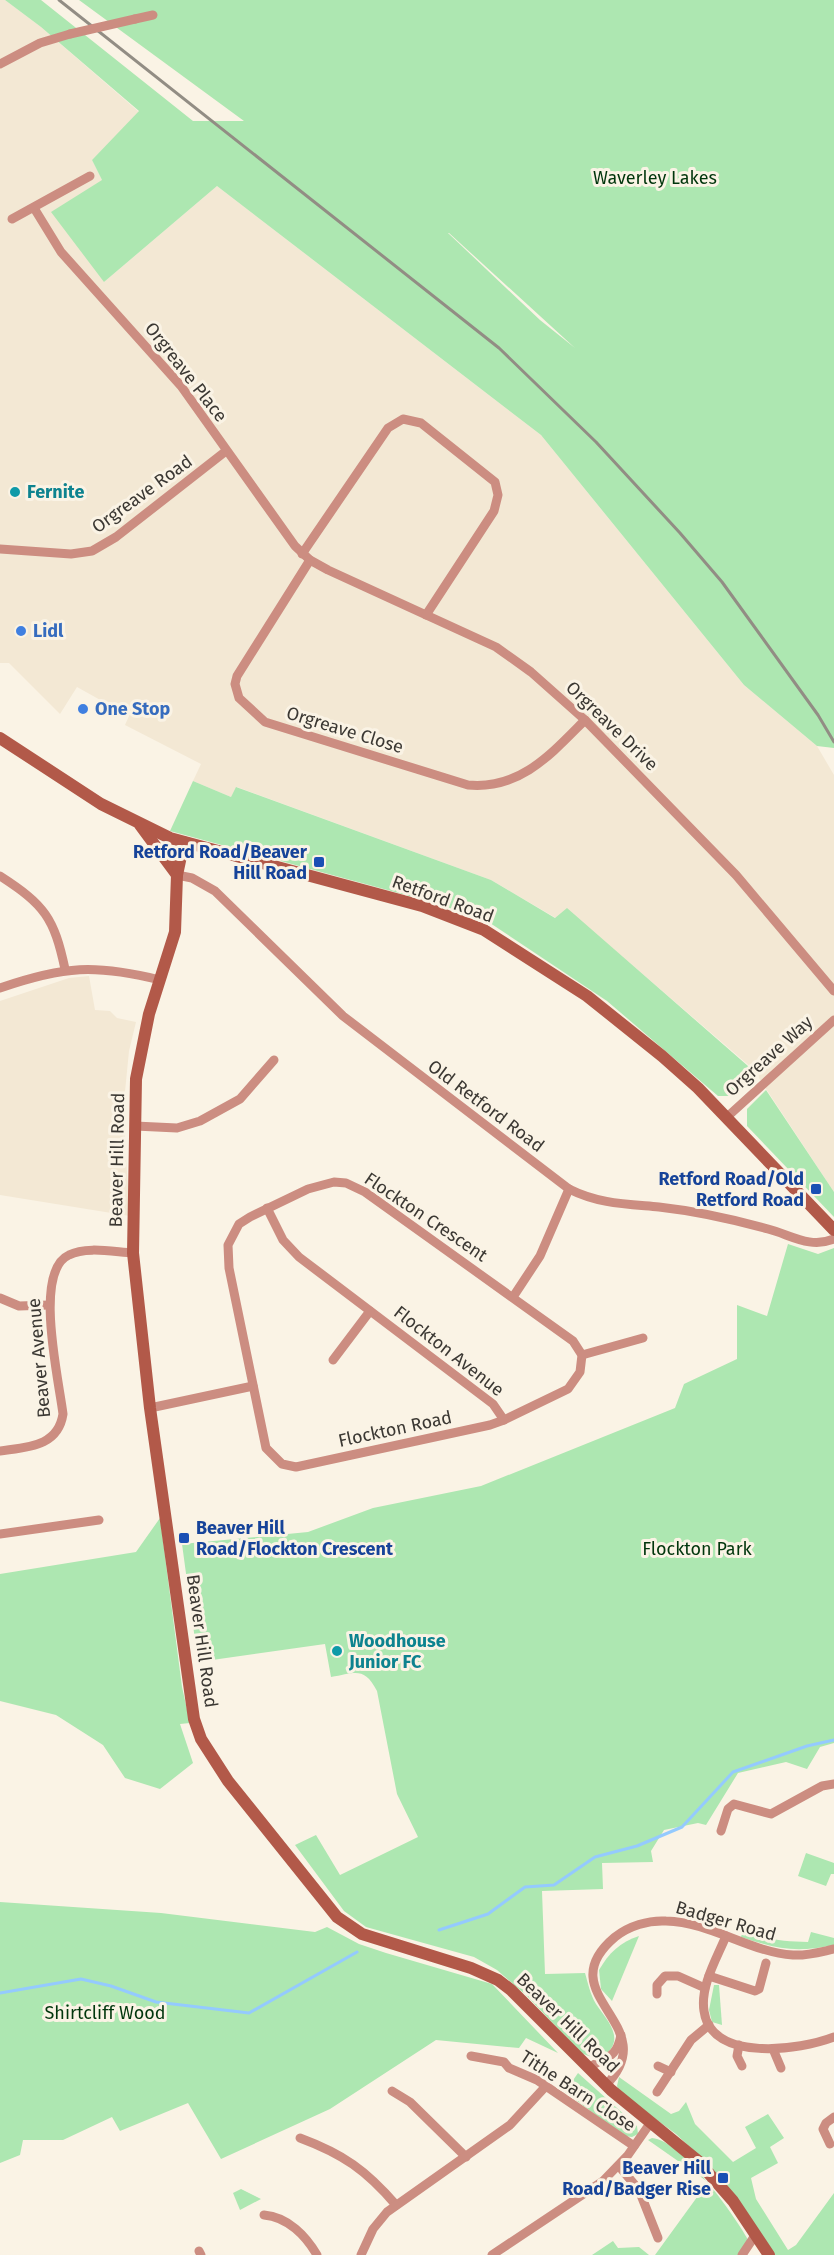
<svg xmlns="http://www.w3.org/2000/svg" width="834" height="2255" font-family="'Fira Sans',sans-serif">
<rect width="100%" height="100%" fill="#faf3e5"/>
<g fill="#f3e8d4">
<path d="M 0,0 L 5,0 L 41,27 L 139,112 L 92,160 L 102,180 L 104,282 L 217,186 L 541,435 L 744,685 L 817,746 L 834,775 L 834,1192 L 753,1069 L 567,909 L 556,918 L 491,880 L 237,787 L 231,797 L 193,781 L 201,764 L 125,725 L 129,716 L 77,687 L 60,714 L 9,663 L 0,663 Z"/>
<path d="M 89,976 L 95,1010 L 110,1011 L 117,1018 L 136,1022 L 129,1051 L 123,1112 L 130,1216 L 0,1195 L 0,1001 L 69,978 Z"/>
</g>
<g fill="#ade7b1" fill-rule="evenodd">
<path d="M 5,0 L 41,0 L 193,121 L 244,121 L 79,0 L 834,0 L 834,748 L 817,746 L 744,685 L 541,435 L 217,186 L 104,282 L 51,212 L 102,180 L 92,160 L 139,111 L 41,27 ZM 448,233 L 449,233 L 575,348 L 540,320 Z"/>
<path d="M 193,781 L 231,797 L 236,787 L 491,880 L 555,918 L 567,908 L 756,1073 L 731,1096 L 718,1096 L 607,1001 L 490,923 L 439,904 L 170,831 Z"/>
<path d="M 766,1090 L 834,1192 L 834,1217 L 747,1126 L 747,1109 Z"/>
<path d="M 788,1244 L 818,1254 L 834,1248 L 834,1743 L 820,1747 L 807,1769 L 786,1762 L 738,1773 L 706,1825 L 698,1823 L 664,1830 L 651,1851 L 653,1862 L 602,1863 L 603,1889 L 542,1891 L 545,1974 L 585,1973 C 588,1983 590,1994 596,2004 C 605,2018 625,2037 607,2053 C 599,2060 590,2057 581,2053 L 527,1996 L 497,1970 L 474,1957 L 366,1927 L 344,1911 L 295,1845 L 316,1835 L 340,1875 L 418,1837 L 397,1794 L 377,1691 C 364,1666 355,1673 331,1677 L 325,1644 L 198,1662 L 182,1544 L 308,1532 L 373,1508 L 481,1486 L 675,1408 L 684,1384 L 737,1359 L 737,1305 L 767,1316 Z"/>
<path d="M 160,1518 L 182,1687 L 190,1723 L 180,1724 L 193,1763 L 160,1789 L 125,1778 L 103,1745 L 56,1715 L 0,1701 L 0,1574 L 136,1552 Z"/>
<path d="M 806,1853 L 834,1863 L 834,1874 L 831,1874 L 826,1886 L 798,1876 Z"/>
<path d="M 0,1902 L 161,1913 L 315,1932 L 327,1927 L 359,1944 L 386,1953 L 492,1984 L 558,2053 L 526,2038 L 519,2048 L 436,2040 L 330,2109 L 221,2159 L 188,2103 L 120,2131 L 112,2117 L 63,2140 L 23,2140 L 20,2155 L 0,2163 Z"/>
<path d="M 743,1931 C 765,1939 784,1942 808,1942 L 811,1932 L 834,1938 L 834,1945 C 796,1953 777,1949 741,1937 Z"/>
<path d="M 639,1936 L 612,2001 L 601,1989 L 599,1970 C 609,1953 620,1942 639,1936 Z"/>
<path d="M 714,1985 L 719,1985 L 722,2025 L 712,2022 L 709,2010 Z"/>
<path d="M 578,2073 L 637,2126 L 638,2134 L 632,2137 L 624,2136 L 565,2092 Z"/>
<path d="M 619,2077 L 671,2114 L 679,2111 L 686,2102 L 695,2124 L 733,2162 L 756,2148 L 745,2127 L 768,2114 L 784,2138 L 770,2147 L 778,2163 L 751,2178 L 756,2199 L 788,2250 L 796,2245 L 834,2193 L 834,2255 L 774,2255 L 709,2165 L 676,2134 L 620,2093 L 617,2086 Z"/>
<path d="M 652,2138 C 682,2140 736,2217 750,2243 L 742,2255 L 655,2255 L 708,2182 L 648,2140 Z"/>
<path d="M 241,2189 L 261,2199 L 240,2210 L 233,2193 Z"/>
<path d="M 613,2241 L 618,2248 L 639,2247 L 649,2255 L 592,2255 Z"/>
</g>
<g fill="none" stroke-linecap="round" stroke-linejoin="round">
<g stroke="#94cafe" stroke-width="3">
<path d="M 439,1930 L 488,1914 L 525,1887 L 554,1885 L 595,1857 L 637,1846 L 682,1827 L 733,1772 L 807,1746 L 834,1740"/>
<path d="M 0,1993 L 81,1979 L 111,1986 L 156,2002 L 249,2013 L 357,1952"/>
</g>
<g stroke="#cc8d81" stroke-width="9">
<path d="M 135,19 L 153,15"/>
<path d="M 0,64 L 40,43 L 70,34"/>
<path d="M 34,208 L 61,252 L 181,386 L 295,546 L 310,560 L 328,570 L 496,647 L 531,672 L 585,720 L 736,875 L 834,991"/>
<path d="M 12,219 L 90,176"/>
<path d="M 0,549 L 71,554 L 92,551 L 116,537 L 226,451"/>
<path d="M 302,554 L 388,428 L 403,419 L 421,423 L 495,482 L 498,495 L 494,511 L 426,615"/>
<path d="M 310,560 L 237,676 L 235,684 L 239,698 L 265,722 L 468,785 C 520,790 551,754 585,720"/>
<path d="M 177,875 L 192,878 L 215,891 L 343,1016 L 569,1189 C 599,1204 626,1204 659,1207 C 695,1211 732,1219 768,1229 C 791,1235 810,1249 834,1239"/>
<path d="M 0,876 C 45,905 54,918 65,969"/>
<path d="M 0,988 C 64,966 95,964 160,980"/>
<path d="M 727,1117 L 834,1020"/>
<path d="M 135,1126 L 177,1128 L 200,1121 L 240,1099 L 274,1060"/>
<path d="M 334,1182 L 346,1183 L 365,1192 L 573,1341 L 582,1355 L 580,1372 L 568,1389 L 504,1420 L 490,1425 L 296,1467 L 282,1464 L 266,1448 L 229,1268 L 228,1245 L 239,1224 L 250,1217 L 308,1189 Z"/>
<path d="M 267,1208 L 283,1240 L 299,1257 L 493,1404 L 504,1420"/>
<path d="M 513,1297 L 540,1256 L 569,1189"/>
<path d="M 0,1298 L 19,1306 L 49,1305"/>
<path d="M 582,1355 L 643,1338"/>
<path d="M 333,1360 L 370,1311"/>
<path d="M 150,1408 L 253,1386"/>
<path d="M 0,1451 C 27,1447 58,1447 63,1414 C 59,1380 33,1271 69,1255 C 86,1246 114,1252 133,1253"/>
<path d="M 0,1534 L 99,1520"/>
<path d="M 721,1831 L 728,1809 L 734,1804 L 771,1814 L 822,1786 L 834,1784"/>
<path d="M 726,1936 C 717,1958 700,1986 704,2011 C 711,2063 801,2050 834,2037"/>
<path d="M 709,1976 L 755,1991 L 759,1989 L 766,1963"/>
<path d="M 657,1994 L 657,1985 L 665,1976 L 678,1976 L 705,1988"/>
<path d="M 739,2045 L 737,2056 L 742,2066"/>
<path d="M 773,2049 L 781,2068"/>
<path d="M 471,2056 L 504,2062 L 509,2068 L 537,2080 L 634,2146"/>
<path d="M 658,2066 L 671,2072"/>
<path d="M 589,2068 C 604,2056 616,2061 621,2035"/>
<path d="M 606,2085 C 666,2024 546,1995 615,1937 C 629,1926 648,1920 666,1921 C 711,1922 749,1952 793,1955 C 807,1956 820,1952 834,1949"/>
<path d="M 392,2091 L 410,2102 L 466,2157"/>
<path d="M 657,2092 L 691,2040 L 709,2025"/>
<path d="M 300,2138 C 343,2154 366,2170 396,2205"/>
<path d="M 830,2144 L 823,2129 L 826,2123 L 834,2117"/>
<path d="M 619,2166 L 639,2190 L 658,2238"/>
<path d="M 264,2215 C 288,2217 306,2236 317,2255"/>
<path d="M 199,2251 L 201,2255"/>
<path d="M 361,2255 L 373,2229 L 387,2212 L 510,2125 L 546,2086"/>
<path d="M 492,2255 L 603,2181 L 628,2155 L 651,2122"/>
<path d="M 742,2255 L 756,2234"/>
</g>
<g stroke="#b25949" stroke-width="12">
<path d="M 0,738 L 101,804 L 170,838 L 422,906 L 484,930 L 587,996 L 662,1056 L 698,1088 L 834,1230"/>
<path d="M 140,825 L 177,875"/>
<path d="M 184,842 L 177,875 L 175,932 L 149,1014 L 136,1079 L 133,1253 L 150,1408 L 194,1719 L 201,1739 L 228,1781 L 337,1917 L 362,1934 L 471,1968 L 498,1980 L 511,1990 L 611,2090 L 698,2161 L 733,2201 L 769,2255"/>
</g>
<path stroke="#928d84" stroke-width="3" d="M 59,0 L 499,348 L 596,442 L 680,533 L 722,582 L 818,715 L 834,742"/>
<path stroke="#cc8d81" stroke-width="9" d="M 70,34 L 135,19"/>
</g>
<g fill="#0f9aa8" stroke="#faf3e5" stroke-width="2">
<circle cx="15" cy="492" r="6"/>
<circle cx="337" cy="1651" r="6"/>
</g>
<g fill="#3f7fe0" stroke="#faf3e5" stroke-width="2">
<circle cx="21" cy="631" r="6"/>
<circle cx="83" cy="709" r="6"/>
</g>
<g fill="#1a4fb4" stroke="#faf3e5" stroke-width="2">
<rect x="313" y="856" width="12" height="12" rx="3"/>
<rect x="810" y="1183" width="12" height="12" rx="3"/>
<rect x="178" y="1532" width="12" height="12" rx="3"/>
<rect x="717" y="2172" width="12" height="12" rx="3"/>
</g>
<g text-anchor="middle" stroke-width="6" stroke-linejoin="round" paint-order="stroke">
<g font-size="18" fill="#00360c" stroke="#faf3e5">
<text x="655" y="184">Waverley Lakes</text>
<text x="697" y="1555">Flockton Park</text>
<text x="105" y="2019">Shirtcliff Wood</text>
</g>
<g font-size="18" fill="#3b3833" stroke="#faf3e5">
<text transform="translate(186 372) rotate(52)" y="6">Orgreave Place</text>
<text transform="translate(142 494) rotate(-36)" y="6">Orgreave Road</text>
<text transform="translate(612 726) rotate(44)" y="6">Orgreave Drive</text>
<text transform="translate(345 730) rotate(17)" y="6">Orgreave Close</text>
<text transform="translate(443 899) rotate(20)" y="6">Retford Road</text>
<text transform="translate(769 1056) rotate(-42)" y="6">Orgreave Way</text>
<text transform="translate(486 1106) rotate(37)" y="6">Old Retford Road</text>
<text transform="translate(117 1160) rotate(-89)" y="6">Beaver Hill Road</text>
<text transform="translate(426 1217) rotate(34)" y="6">Flockton Crescent</text>
<text transform="translate(449 1351) rotate(38)" y="6">Flockton Avenue</text>
<text transform="translate(39 1358) rotate(-95)" y="6">Beaver Avenue</text>
<text transform="translate(395 1429) rotate(-12)" y="6">Flockton Road</text>
<text transform="translate(202 1641) rotate(82)" y="6">Beaver Hill Road</text>
<text transform="translate(726 1921) rotate(16)" y="6">Badger Road</text>
<text transform="translate(568 2023) rotate(44)" y="6">Beaver Hill Road</text>
<text transform="translate(578 2091) rotate(33)" y="6">Tithe Barn Close</text>
</g>
<g font-size="18" font-weight="bold" fill="#0d838f" stroke="#faf3e5" text-anchor="start">
<text x="27" y="498">Fernite</text>
<text x="349" y="1647">Woodhouse<tspan x="349" dy="21">Junior FC</tspan></text>
</g>
<g font-size="18" font-weight="bold" fill="#366cbe" stroke="#faf3e5" text-anchor="start">
<text x="33" y="637">Lidl</text>
<text x="95" y="715">One Stop</text>
</g>
<g font-size="18" font-weight="bold" fill="#164399" stroke="#faf3e5" text-anchor="end">
<text x="307" y="858">Retford Road/Beaver<tspan x="307" dy="21">Hill Road</tspan></text>
<text x="804" y="1185">Retford Road/Old<tspan x="804" dy="21">Retford Road</tspan></text>
<text x="196" y="1534" text-anchor="start">Beaver Hill<tspan x="196" dy="21">Road/Flockton Crescent</tspan></text>
<text x="711" y="2174">Beaver Hill<tspan x="711" dy="21">Road/Badger Rise</tspan></text>
</g>
</g>
</svg>
